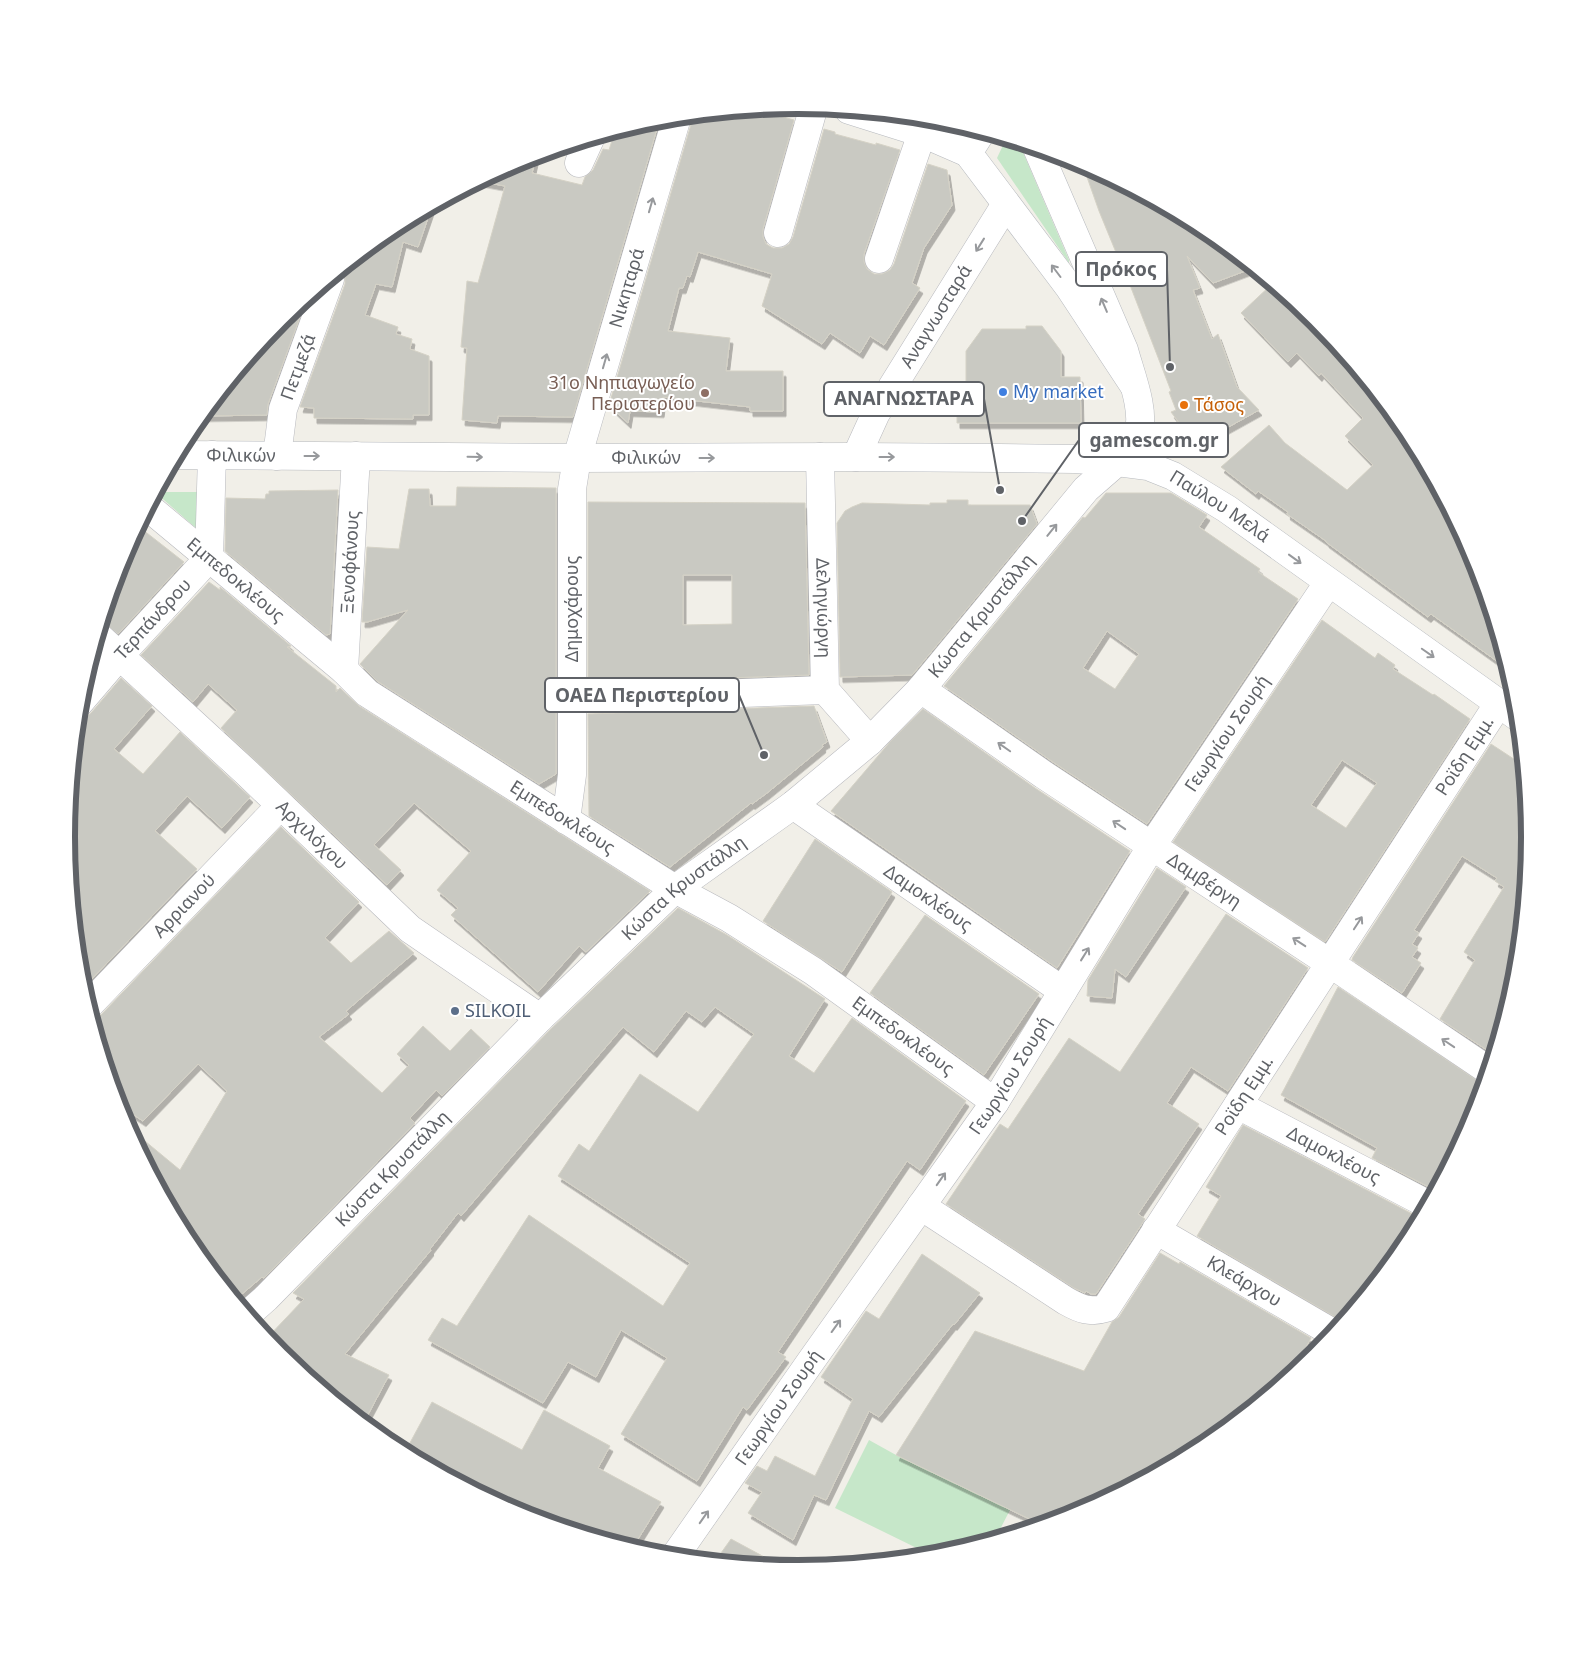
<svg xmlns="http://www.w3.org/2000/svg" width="1596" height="1673" font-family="'Noto Sans',sans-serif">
<defs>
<filter id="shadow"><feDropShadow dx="3" dy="5.5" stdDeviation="0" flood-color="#0004"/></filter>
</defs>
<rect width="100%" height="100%" fill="#f1efe8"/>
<g fill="#c6e7c9">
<path d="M 1006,139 L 1019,143 L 1069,260 L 1069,263 L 997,158 Z"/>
<path d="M 156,492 L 199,492 L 197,529 L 156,493 Z"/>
<path d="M 869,1440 L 896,1455 L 1010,1510 L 996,1537 L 940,1554 L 931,1555 L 835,1508 Z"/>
</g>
<g fill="#c9c9c2" stroke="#d5d2c6" fill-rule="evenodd" filter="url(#shadow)">
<path d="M 755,109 L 794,120 L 763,229 L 763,237 L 766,244 L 773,248 L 782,248 L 789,244 L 793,237 L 824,129 L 835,132 L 835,134 L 876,145 L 876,143 L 900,150 L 864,254 L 864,262 L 867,269 L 874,274 L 882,274 L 890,270 L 894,264 L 928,164 L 947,170 L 952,205 L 924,248 L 912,283 L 920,288 L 884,345 L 870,336 L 860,353 L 830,333 L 822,344 L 762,306 L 772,274 L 698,252 L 690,277 L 687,276 L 683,288 L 679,288 L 668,331 L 730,338 L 726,371 L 783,371 L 783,411 L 750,411 L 750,407 L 663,397 L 661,412 L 630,411 L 628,423 L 609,405 L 692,121 L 692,115 Z"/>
<path d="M 660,118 L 573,417 L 498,416 L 497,423 L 462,420 L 467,348 L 461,347 L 467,281 L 478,283 L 505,186 L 479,181 L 518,160 L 536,155 L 532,173 L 582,185 L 585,177 L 593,170 L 603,149 L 609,150 L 615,131 Z"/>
<path d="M 1082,163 L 1195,223 L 1215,246 L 1220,241 L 1253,268 L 1213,283 L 1187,256 L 1200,288 L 1193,290 L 1212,339 L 1218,334 L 1237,387 L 1259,410 L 1196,445 L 1171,412 L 1176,410 L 1169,392 L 1171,391 L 1123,267 L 1122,267 L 1099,211 Z"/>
<path d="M 432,206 L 418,247 L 403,242 L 392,287 L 376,284 L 365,315 L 398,327 L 396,334 L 412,339 L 410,349 L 429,356 L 429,415 L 413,415 L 413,419 L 314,418 L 314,408 L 300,407 L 345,284 L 345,276 L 342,269 L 392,228 Z"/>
<path d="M 1272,284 L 1316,319 L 1407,430 L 1474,557 L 1508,669 L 1431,614 L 1428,617 L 1326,542 L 1326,541 L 1287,514 L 1288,512 L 1258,491 L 1256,494 L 1221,467 L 1269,425 L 1285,443 L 1347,490 L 1373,465 L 1345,436 L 1363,418 L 1321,373 L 1319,376 L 1297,353 L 1288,362 L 1241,313 Z"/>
<path d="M 307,298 L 268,404 L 267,415 L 201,416 L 281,319 Z"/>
<path d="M 1026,326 L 1042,326 L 1061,351 L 1061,377 L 1080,377 L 1081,423 L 957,423 L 957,389 L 966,389 L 966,351 L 982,329 L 1026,329 Z"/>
<path d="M 457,487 L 556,488 L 556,774 L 539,784 L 377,681 L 360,664 L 408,610 L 367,622 L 362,622 L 367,547 L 399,549 L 409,489 L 429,489 L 430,506 L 456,506 Z"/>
<path d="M 338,490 L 330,634 L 326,635 L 225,551 L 226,498 L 265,499 L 266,494 L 269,494 L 269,491 Z"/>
<path d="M 1106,493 L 1171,493 L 1207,515 L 1199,527 L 1260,569 L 1258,572 L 1298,599 L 1147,824 L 1053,762 L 944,686 L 1083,517 L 1085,518 ZM 1107,631 L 1139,654 L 1115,689 L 1083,668 Z"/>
<path d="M 947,500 L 968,500 L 968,505 L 1030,505 L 1037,524 L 912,675 L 840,677 L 837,523 L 845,511 L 852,507 L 862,503 L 930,505 L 930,503 L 947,503 Z"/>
<path d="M 588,502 L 805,503 L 809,675 L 588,683 ZM 683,575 L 732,575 L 732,624 L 683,625 Z"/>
<path d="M 138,526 L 184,562 L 118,634 L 102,621 L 122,556 Z"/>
<path d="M 209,582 L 220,590 L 220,587 L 291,646 L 287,647 L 336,686 L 336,692 L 340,688 L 359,706 L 650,891 L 586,952 L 579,946 L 538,992 L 451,915 L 458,908 L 437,890 L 471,851 L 414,803 L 374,845 L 401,870 L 387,885 L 221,728 L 237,710 L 208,684 L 193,702 L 141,655 Z"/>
<path d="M 1322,620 L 1375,658 L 1378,653 L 1395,665 L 1393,669 L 1433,695 L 1434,694 L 1470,719 L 1325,942 L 1173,842 ZM 1342,760 L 1377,783 L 1346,828 L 1311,805 Z"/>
<path d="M 121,678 L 152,706 L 114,749 L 143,774 L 180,732 L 250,797 L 222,828 L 187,796 L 155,831 L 197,869 L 83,988 L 80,979 L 66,836 L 78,718 L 85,718 L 91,713 Z"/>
<path d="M 814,706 L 827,742 L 822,745 L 823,747 L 767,793 L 752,804 L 751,803 L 670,867 L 589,816 L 588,714 Z"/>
<path d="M 923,709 L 1035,788 L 1130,851 L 1057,968 L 831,811 L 890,742 Z"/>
<path d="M 1491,744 L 1523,765 L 1530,836 L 1516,980 L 1493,1054 L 1440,1019 L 1475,960 L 1464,952 L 1504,887 L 1495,881 L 1497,878 L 1462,856 L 1414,930 L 1419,933 L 1412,944 L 1418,948 L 1412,957 L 1421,963 L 1402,993 L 1352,960 L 1353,957 Z"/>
<path d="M 281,827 L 359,902 L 325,938 L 351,963 L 389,931 L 414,953 L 346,1011 L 349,1014 L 319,1037 L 382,1093 L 409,1065 L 397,1054 L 423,1026 L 450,1051 L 471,1029 L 490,1047 L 442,1096 L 436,1090 L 410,1118 L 415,1123 L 264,1278 L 262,1277 L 236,1299 L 189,1243 L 128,1127 L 180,1170 L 227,1091 L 198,1064 L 143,1121 L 119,1105 L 93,1021 L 99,1017 Z"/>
<path d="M 815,839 L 892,892 L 842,972 L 763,921 Z"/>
<path d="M 1157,868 L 1186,887 L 1126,977 L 1115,969 L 1112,998 L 1087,996 L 1088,980 Z"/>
<path d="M 678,908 L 727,935 L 825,999 L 789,1056 L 814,1073 L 852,1018 L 966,1101 L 920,1170 L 907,1161 L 778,1352 L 786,1357 L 747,1410 L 743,1407 L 697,1481 L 621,1434 L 667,1358 L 621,1330 L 596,1377 L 568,1362 L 543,1403 L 428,1340 L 442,1318 L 457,1326 L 529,1215 L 663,1306 L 690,1263 L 558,1176 L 579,1144 L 589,1151 L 640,1074 L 698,1112 L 754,1034 L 715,1007 L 702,1022 L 686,1011 L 654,1052 L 623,1027 L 461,1216 L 458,1213 L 430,1249 L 431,1250 L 345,1354 L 389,1375 L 364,1422 L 280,1354 L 267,1338 L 304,1299 L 293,1293 L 551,1029 Z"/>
<path d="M 1226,914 L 1308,968 L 1228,1091 L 1191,1067 L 1167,1103 L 1199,1124 L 1138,1214 L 1145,1219 L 1096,1294 L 1091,1294 L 1086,1291 L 1085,1293 L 1074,1288 L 946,1204 L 1000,1124 L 1008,1129 L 1069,1038 L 1120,1072 Z"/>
<path d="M 925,915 L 1039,994 L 984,1075 L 870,993 Z"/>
<path d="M 1338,987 L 1484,1085 L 1474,1117 L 1435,1190 L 1372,1158 L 1377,1148 L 1281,1095 Z"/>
<path d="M 1243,1125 L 1420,1218 L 1406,1243 L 1342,1321 L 1197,1236 L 1221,1196 L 1206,1187 Z"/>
<path d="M 1160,1253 L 1179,1264 L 1180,1262 L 1311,1338 L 1291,1374 L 1204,1445 L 1078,1513 L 1040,1524 L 896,1455 L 975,1331 L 1084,1371 L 1112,1322 L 1119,1317 Z"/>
<path d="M 922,1254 L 980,1293 L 954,1325 L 953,1324 L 879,1417 L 869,1411 L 826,1500 L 814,1495 L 793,1540 L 748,1513 L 762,1492 L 745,1483 L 757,1466 L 767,1471 L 775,1456 L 815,1476 L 853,1399 L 821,1377 L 866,1311 L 879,1319 Z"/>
<path d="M 432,1402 L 522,1450 L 544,1410 L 610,1446 L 598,1468 L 661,1502 L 633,1547 L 518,1512 L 405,1452 Z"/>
<path d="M 731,1539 L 781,1566 L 781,1567 L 716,1560 Z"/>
</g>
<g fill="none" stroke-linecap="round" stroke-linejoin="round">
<g stroke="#b8b9be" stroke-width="29">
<g id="street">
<path d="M 579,163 L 590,139"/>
<path d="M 778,233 L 814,106"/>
<path d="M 879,259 L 922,133"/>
<path id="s1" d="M 277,456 L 283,409 L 330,279"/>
<path id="s2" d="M 820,457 L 825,690 L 870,741"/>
<path id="s3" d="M 856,457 L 876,413 L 1006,204"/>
<path id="s4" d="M 148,507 L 344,670 L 367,693 L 675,889 L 729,918 L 813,971 L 995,1102"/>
<path id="s5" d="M 98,636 L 246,772 L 410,929 L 540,1018"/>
<path id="s6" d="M 344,670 L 356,456"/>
<path id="s7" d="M 921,689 L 1044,775 L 1331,964 L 1488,1070"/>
<path d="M 572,699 L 825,690"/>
<path id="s8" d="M 79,703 L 120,655 L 209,558 L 212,455"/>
<path id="s9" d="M 793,805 L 1063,991"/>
<path id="s10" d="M 566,820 L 572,775 L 572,489 L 577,458 L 677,117"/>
<path id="s11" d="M 88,1006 L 280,806"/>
<path id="s12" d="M 1238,1105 L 1427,1204"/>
<path id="s13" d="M 921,1206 L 1066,1301 C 1080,1309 1090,1313 1106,1308 L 1499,703"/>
<path id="s14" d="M 1156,1230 L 1333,1333"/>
<path id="s15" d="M 248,1314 L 266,1298 L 540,1018 L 675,889 L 793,805 L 870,741 L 921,689 L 1086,489 L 1117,462"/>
<path id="s16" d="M 675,1556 L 811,1361 L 995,1102 L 1151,847 L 1328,583"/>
</g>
</g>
<g stroke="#b6b9be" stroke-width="29">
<g id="secondary">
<path d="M 849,110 L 922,133 L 968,153 L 1069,287 L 1133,384"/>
<path d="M 1037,148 L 1124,350 C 1130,373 1146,411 1138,434 C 1134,446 1125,454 1117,462"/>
<path d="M 968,153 L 982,131"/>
<path id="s17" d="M 176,455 L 577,458 L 856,457 L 999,458 L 1075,459 L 1117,462 L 1148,466 L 1173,476 L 1227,509 L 1518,717"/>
</g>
</g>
<use href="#street" stroke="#fff" stroke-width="28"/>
<use href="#secondary" stroke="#fff" stroke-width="28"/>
</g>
<defs><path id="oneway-shaft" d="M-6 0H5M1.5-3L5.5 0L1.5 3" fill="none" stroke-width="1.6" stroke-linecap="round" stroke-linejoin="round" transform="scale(1.25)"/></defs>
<g stroke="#97999c">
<use href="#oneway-shaft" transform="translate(651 205) rotate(-74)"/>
<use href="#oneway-shaft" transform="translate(980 245) rotate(122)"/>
<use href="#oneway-shaft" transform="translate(1056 271) rotate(-127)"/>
<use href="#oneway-shaft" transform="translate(1104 305) rotate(-113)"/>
<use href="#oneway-shaft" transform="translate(605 361) rotate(-74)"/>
<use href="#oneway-shaft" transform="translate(312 456)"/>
<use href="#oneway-shaft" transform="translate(475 457) rotate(1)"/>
<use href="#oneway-shaft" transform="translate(887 457)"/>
<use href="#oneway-shaft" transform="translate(707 458)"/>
<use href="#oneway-shaft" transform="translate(1052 530) rotate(-51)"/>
<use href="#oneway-shaft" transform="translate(1295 559) rotate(36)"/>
<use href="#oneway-shaft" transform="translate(1428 653) rotate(35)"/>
<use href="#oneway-shaft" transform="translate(1004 747) rotate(-145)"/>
<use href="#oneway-shaft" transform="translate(1119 825) rotate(-146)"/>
<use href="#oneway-shaft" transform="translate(1358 923) rotate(-57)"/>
<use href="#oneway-shaft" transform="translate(1299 942) rotate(-147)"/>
<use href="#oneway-shaft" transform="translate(1085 954) rotate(-58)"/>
<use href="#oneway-shaft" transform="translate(1448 1043) rotate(-146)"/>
<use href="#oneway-shaft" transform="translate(941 1179) rotate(-55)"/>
<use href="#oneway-shaft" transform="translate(836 1326) rotate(-54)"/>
<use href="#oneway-shaft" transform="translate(704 1517) rotate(-55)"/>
</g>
<circle fill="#3f7fe0" stroke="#fff" stroke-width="2" cx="1003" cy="392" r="5"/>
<circle fill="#8d6e63" stroke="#fff" stroke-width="2" cx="705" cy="393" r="5"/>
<circle fill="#e8710a" stroke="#fff" stroke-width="2" cx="1184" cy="405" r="5"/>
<circle fill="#5c6f8a" stroke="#fff" stroke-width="2" cx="455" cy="1011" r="5"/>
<g text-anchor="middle" stroke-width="4" stroke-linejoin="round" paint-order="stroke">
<g font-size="18" fill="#5f6267" stroke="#fff">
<text dy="6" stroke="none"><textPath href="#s10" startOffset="540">Νικηταρά</textPath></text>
<text dy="6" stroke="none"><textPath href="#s3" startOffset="162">Αναγνωσταρά</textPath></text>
<text dy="6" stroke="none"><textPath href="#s1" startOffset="92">Πετμεζά</textPath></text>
<text dy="6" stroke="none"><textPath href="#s17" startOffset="65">Φιλικών</textPath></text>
<text dy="6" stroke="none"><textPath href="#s17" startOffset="470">Φιλικών</textPath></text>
<text dy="6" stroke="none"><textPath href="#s17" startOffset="1055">Παύλου Μελά</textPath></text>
<text dy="6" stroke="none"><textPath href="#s6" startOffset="108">Ξενοφάνους</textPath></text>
<text dy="6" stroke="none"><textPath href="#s4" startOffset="114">Εμπεδοκλέους</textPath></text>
<text dy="6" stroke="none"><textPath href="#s2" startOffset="151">Δεληγιώργη</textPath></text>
<text transform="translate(572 609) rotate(-90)" y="6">Δημοχάρους</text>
<text dy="6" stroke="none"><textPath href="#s15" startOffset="1015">Κώστα Κρυστάλλη</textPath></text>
<text dy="6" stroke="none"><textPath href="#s8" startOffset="112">Τερπάνδρου</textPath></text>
<text dy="6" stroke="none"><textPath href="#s16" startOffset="991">Γεωργίου Σουρή</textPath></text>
<text dy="6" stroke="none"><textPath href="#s13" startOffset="874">Ροϊδη Εμμ.</textPath></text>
<text dy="6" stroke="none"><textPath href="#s4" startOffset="519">Εμπεδοκλέους</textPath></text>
<text dy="6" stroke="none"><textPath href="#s5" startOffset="292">Αρχιλόχου</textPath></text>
<text dy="6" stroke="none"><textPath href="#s7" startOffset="342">Δαμβέργη</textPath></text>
<text dy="6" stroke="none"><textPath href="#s15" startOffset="610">Κώστα Κρυστάλλη</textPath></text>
<text dy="6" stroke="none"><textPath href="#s9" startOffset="164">Δαμοκλέους</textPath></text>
<text dy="6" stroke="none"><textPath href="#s11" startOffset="139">Αρριανού</textPath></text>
<text dy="6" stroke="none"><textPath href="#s4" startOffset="924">Εμπεδοκλέους</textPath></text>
<text dy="6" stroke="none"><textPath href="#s16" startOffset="586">Γεωργίου Σουρή</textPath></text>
<text dy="6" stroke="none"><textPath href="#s13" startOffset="469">Ροϊδη Εμμ.</textPath></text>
<text dy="6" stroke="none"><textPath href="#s12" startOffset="108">Δαμοκλέους</textPath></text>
<text dy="6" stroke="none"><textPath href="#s15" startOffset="205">Κώστα Κρυστάλλη</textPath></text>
<text dy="6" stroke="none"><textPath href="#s14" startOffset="102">Κλεάρχου</textPath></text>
<text dy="6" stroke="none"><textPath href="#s16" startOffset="181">Γεωργίου Σουρή</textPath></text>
</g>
<g font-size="18" fill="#785e54" stroke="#fff" text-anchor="end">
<text x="695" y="389">31ο Νηπιαγωγείο<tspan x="695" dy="21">Περιστερίου</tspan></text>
</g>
<g font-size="18" fill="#366cbe" stroke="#fff" text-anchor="start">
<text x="1013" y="398">My market</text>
</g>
<g font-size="18" fill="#c56008" stroke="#fff" text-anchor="start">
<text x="1194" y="411">Τάσος</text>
</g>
<g font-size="18" fill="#4e5e75" stroke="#fff" text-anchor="start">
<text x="465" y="1017">SILKOIL</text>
</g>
</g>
<path d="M0 0H1596V1673H0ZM75 837a723 723 0 1 1 1446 0a723 723 0 1 1-1446 0Z" fill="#fff" fill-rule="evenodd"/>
<path fill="none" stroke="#5f6267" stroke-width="6" d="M75 837a723 723 0 1 1 1446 0a723 723 0 1 1-1446 0Z"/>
<path fill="none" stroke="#5f6267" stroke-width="2" d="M1170 367L1167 269M1000 490L984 399M1022 521L1079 440M764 755L739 695"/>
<g fill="#5f6267" stroke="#fff" stroke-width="2">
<circle cx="1170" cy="367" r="5"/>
<circle cx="1000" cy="490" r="5"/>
<circle cx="1022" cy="521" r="5"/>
<circle cx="764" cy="755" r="5"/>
</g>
<g fill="#fff" stroke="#5f6267" stroke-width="2">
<rect x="1076" y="252" width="91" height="34" rx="5"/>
<rect x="824" y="382" width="160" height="34" rx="5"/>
<rect x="1079" y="423" width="149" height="34" rx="5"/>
<rect x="545" y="678" width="194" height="34" rx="5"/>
</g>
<g font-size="19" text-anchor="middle" font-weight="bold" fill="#5f6267">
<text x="1121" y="276">Πρόκος</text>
<text x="904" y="405">ΑΝΑΓΝΩΣΤΑΡΑ</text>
<text x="1154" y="447">gamescom.gr</text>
<text x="642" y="702">ΟΑΕΔ Περιστερίου</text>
</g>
</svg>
